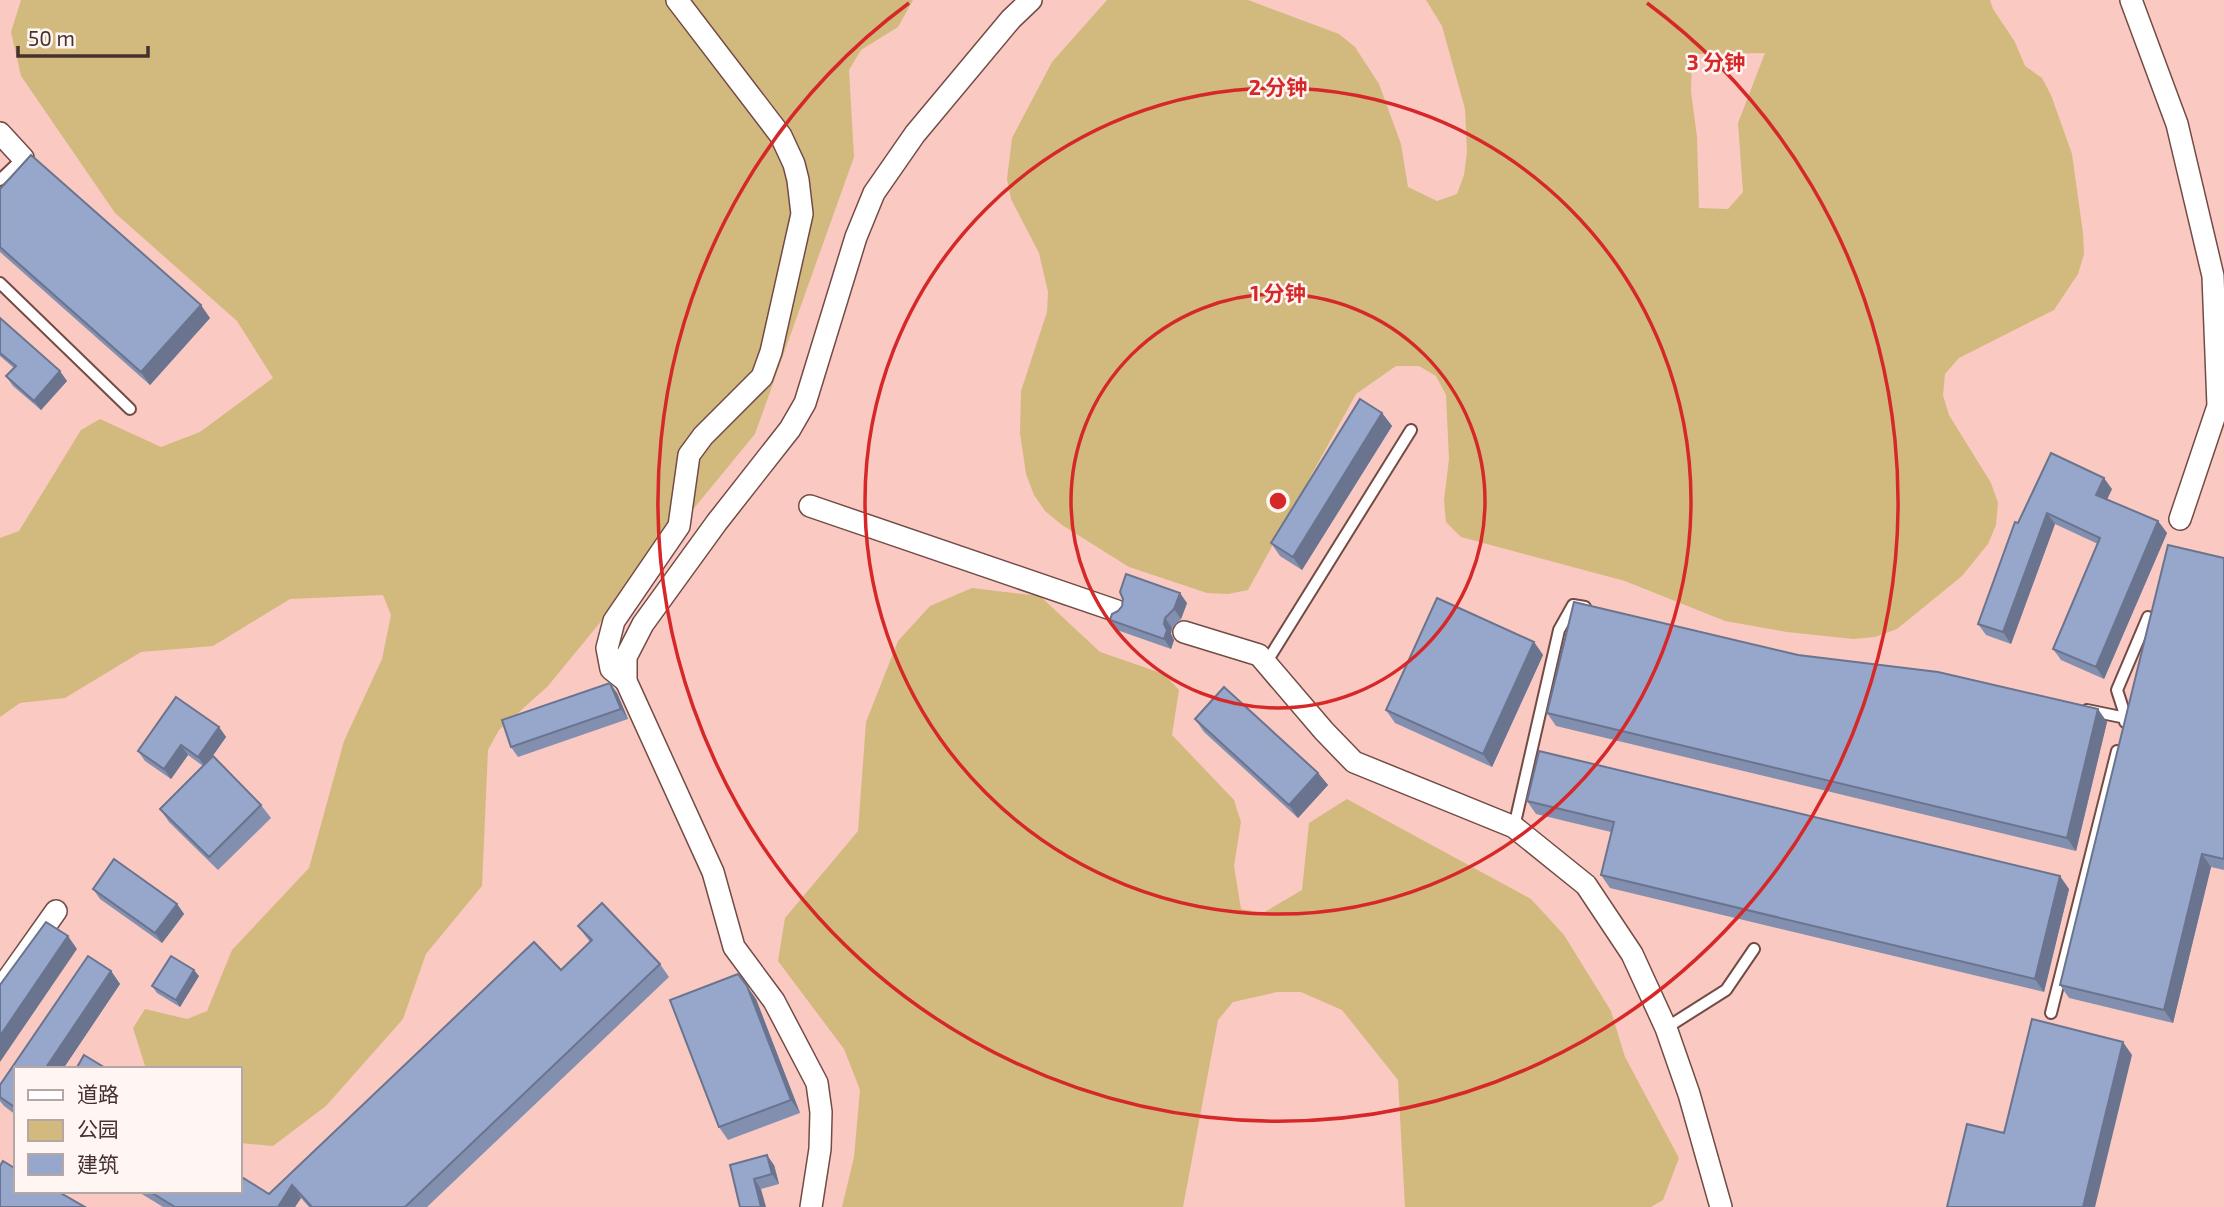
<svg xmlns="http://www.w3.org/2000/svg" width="2224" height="1207" font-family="'Exo 2','Noto Sans SC',sans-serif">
<rect width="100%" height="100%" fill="#fac9c2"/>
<g fill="#d2ba7e" fill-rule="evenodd">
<path d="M 21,0 L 913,0 L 898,27 L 861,50 L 849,70 L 854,157 L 755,434 L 548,686 L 499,730 L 488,750 L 482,886 L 426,954 L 403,1019 L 326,1106 L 273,1146 L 240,1143 L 240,1069 L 146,1069 L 133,1028 L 145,1009 L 187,1019 L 207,1011 L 232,950 L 309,868 L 344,741 L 382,659 L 391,615 L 383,595 L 290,599 L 213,646 L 141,652 L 65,698 L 20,703 L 0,717 L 0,538 L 19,531 L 81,430 L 100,419 L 161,447 L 200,432 L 273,378 L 237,321 L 115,213 L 21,76 L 11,32 Z"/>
<path d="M 1107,0 L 1248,0 L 1339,34 L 1355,47 L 1379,84 L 1401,144 L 1408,187 L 1437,201 L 1457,194 L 1464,175 L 1467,152 L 1465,109 L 1442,26 L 1426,0 L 1990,0 L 1993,9 L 2015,42 L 2025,66 L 2042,78 L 2051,95 L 2072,154 L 2083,233 L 2084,254 L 2078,274 L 2054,310 L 1959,358 L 1945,374 L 1943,395 L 1949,415 L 1991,483 L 1998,503 L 1996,525 L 1988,544 L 1962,576 L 1897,629 L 1875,637 L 1853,639 L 1787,632 L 1725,621 L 1625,581 L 1461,537 L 1446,522 L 1444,500 L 1449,459 L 1446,395 L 1436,376 L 1419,366 L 1396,366 L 1356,394 L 1248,590 L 1228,594 L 1207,593 L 1129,567 L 1062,525 L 1045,511 L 1034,495 L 1026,474 L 1020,433 L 1021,391 L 1047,312 L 1048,292 L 1039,253 L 1011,199 L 1007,179 L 1012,138 L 1052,62 ZM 1765,53 L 1738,123 L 1743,192 L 1728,209 L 1699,208 L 1697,137 L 1691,91 L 1692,54 Z"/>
<path d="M 972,588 L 1040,596 L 1100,652 L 1164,674 L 1179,690 L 1172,735 L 1234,800 L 1241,822 L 1234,866 L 1241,909 L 1263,913 L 1302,890 L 1309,823 L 1347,799 L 1531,899 L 1564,935 L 1611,1011 L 1625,1057 L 1679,1158 L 1663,1200 L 1651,1207 L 1405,1207 L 1398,1080 L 1342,1010 L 1301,992 L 1277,992 L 1233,1002 L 1218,1020 L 1183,1207 L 842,1207 L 854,1157 L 860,1090 L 844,1049 L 778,961 L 785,918 L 858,831 L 866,722 L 898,641 L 930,606 Z"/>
</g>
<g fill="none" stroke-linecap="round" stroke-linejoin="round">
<g stroke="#734b45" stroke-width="14">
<g id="lane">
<path d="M 0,180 L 23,158"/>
<path d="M 0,283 L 130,409"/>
<path d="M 1266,663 L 1411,430"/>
<path d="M 2087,710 L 2126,718"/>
<path d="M 2125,722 L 2126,718 L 2117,690 L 2148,617"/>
<path d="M 1514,827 L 1559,630 L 1573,605 L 1585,607"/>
<path d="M 2051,1013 L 2117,751"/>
<path d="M 1666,1028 L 1726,990 L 1754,949"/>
</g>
</g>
<g stroke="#734b45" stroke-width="24">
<g id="street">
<path d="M 2131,0 L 2177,124 L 2213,276 L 2218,406 L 2180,519"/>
<path d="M 0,133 L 23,158"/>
<path d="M 810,506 L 1117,611"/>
<path d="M 1184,632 L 1259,655 L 1324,731 L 1354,762 L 1514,827 L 1586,885 L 1632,954 L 1666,1028 L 1689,1094 L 1721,1207"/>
<path d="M 626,681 L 611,669 L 607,648 L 614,621 L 679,526 L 689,455 L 703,436 L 762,377 L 771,352 L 802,214 L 798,180 L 794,164 L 781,136 L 677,0"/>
<path d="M 0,990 L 56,911"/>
<path d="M 811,1207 L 820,1149 L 821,1112 L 817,1083 L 774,1001 L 734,947 L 713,872 L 626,681 L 626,657 L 643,624 L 717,522 L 790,429 L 805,403 L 856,237 L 874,193 L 915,134 L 1011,19 L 1031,0"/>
</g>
</g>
<use href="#lane" stroke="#fff" stroke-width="10"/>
<use href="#street" stroke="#fff" stroke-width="21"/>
</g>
<g fill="#828faf">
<path d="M 0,189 L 210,318 L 150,385 L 0,252 Z"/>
<path d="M 0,318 L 67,381 L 41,410 L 13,386 L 6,376 L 14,368 L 0,356 Z"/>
<path d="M 1382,413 L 1392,426 L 1302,570 L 1280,556 L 1271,543 Z"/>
<path d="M 2112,489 L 2107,499 L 2158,521 L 2167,533 L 2104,679 L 2061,660 L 2053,649 L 2098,544 L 2055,524 L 2011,644 L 1986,635 L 1978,624 L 2018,523 Z"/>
<path d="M 2224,558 L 2224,870 L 2211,867 L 2173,1023 L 2069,998 L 2060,985 Z"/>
<path d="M 1187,603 L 1181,619 L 1172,628 L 1171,634 L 1174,640 L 1171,649 L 1117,630 L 1110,620 L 1118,611 Z"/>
<path d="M 1534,642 L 1543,655 L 1492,767 L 1395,723 L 1386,710 Z"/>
<path d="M 1798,655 L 2107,722 L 2076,851 L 1556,726 L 1547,713 Z"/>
<path d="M 617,693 L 628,719 L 518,757 L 511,747 Z"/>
<path d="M 1195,719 L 1318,773 L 1328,785 L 1298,818 L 1204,732 Z"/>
<path d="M 219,727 L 226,737 L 210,759 L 261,805 L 271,818 L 218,870 L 169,822 L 160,809 L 203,766 L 188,755 L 171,779 L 145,761 L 138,751 Z"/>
<path d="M 1527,801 L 2069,889 L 2044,992 L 1610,888 L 1601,875 L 1611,832 L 1536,814 Z"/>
<path d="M 93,889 L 177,904 L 184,914 L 162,943 L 100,899 Z"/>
<path d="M 578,926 L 660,964 L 669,977 L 427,1207 L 309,1207 L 301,1198 L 295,1207 L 163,1207 L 137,1191 L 240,1191 L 269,1194 L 561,970 L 590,942 Z"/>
<path d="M 88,956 L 111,971 L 120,984 L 63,1069 L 16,1069 L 16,1115 L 4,1106 L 0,1101 L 0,1085 Z"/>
<path d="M 199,976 L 180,1007 L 157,993 L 152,986 Z"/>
<path d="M 756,999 L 800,1113 L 728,1140 L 719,1127 Z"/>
<path d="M 730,1165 L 774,1165 L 779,1184 L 761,1189 Z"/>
</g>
<g fill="#6a748e">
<path d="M 201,305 L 210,318 L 150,385 L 141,372 Z"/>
<path d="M 60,371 L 67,381 L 41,410 L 34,401 Z"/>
<path d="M 1382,413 L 1392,426 L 1302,570 L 1293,557 Z"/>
<path d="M 2104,478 L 2112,489 L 2104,506 L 2096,495 Z"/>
<path d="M 2047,513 L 2055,524 L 2011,644 L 2003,632 Z"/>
<path d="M 2158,521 L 2167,533 L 2104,679 L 2096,667 Z"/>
<path d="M 1180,593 L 1187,603 L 1181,619 L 1174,609 Z"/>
<path d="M 1165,618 L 1172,628 L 1171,634 L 1174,640 L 1171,649 L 1164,639 Z"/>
<path d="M 1534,642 L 1543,655 L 1492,767 L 1483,754 Z"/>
<path d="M 610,683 L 617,693 L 628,719 L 621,709 Z"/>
<path d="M 2098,709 L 2107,722 L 2076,851 L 2067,838 Z"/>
<path d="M 219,727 L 226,737 L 205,767 L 198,757 Z"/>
<path d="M 181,745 L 188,755 L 171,779 L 164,769 Z"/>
<path d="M 1318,773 L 1328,785 L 1298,818 L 1289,805 Z"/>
<path d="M 2202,854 L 2211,867 L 2173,1023 L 2164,1010 Z"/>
<path d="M 2060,876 L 2069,889 L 2044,992 L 2035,979 Z"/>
<path d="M 177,904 L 184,914 L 162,943 L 155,933 Z"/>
<path d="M 68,936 L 77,949 L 0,1062 L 0,1036 Z"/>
<path d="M 194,970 L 199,976 L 180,1007 L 176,1000 Z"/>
<path d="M 111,971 L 120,984 L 63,1069 L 45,1069 Z"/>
<path d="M 747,986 L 756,999 L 800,1113 L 791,1100 Z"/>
<path d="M 2123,1042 L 2132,1055 L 2095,1207 L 2083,1207 Z"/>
<path d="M 767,1155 L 774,1165 L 779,1184 L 772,1174 Z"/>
<path d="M 754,1179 L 761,1189 L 766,1207 L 761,1207 Z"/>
<path d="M 292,1185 L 301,1198 L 295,1207 L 278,1207 Z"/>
</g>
<g fill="#97a6cb" stroke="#6a748e" stroke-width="2">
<path d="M 31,155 L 201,305 L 141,372 L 0,247 L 0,189 Z"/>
<path d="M 0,318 L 60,371 L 34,401 L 6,376 L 16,366 L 0,353 Z"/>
<path d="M 1360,399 L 1382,413 L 1293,557 L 1271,543 Z"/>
<path d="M 2051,453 L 2104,478 L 2096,495 L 2158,521 L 2096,667 L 2053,649 L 2100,538 L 2047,513 L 2003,632 L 1978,624 L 2015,522 L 2018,523 Z"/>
<path d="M 2168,545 L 2224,558 L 2224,859 L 2202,854 L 2164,1010 L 2060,985 Z"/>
<path d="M 1126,574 L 1180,593 L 1174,609 L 1165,618 L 1164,624 L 1167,630 L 1164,639 L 1110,620 L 1112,614 L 1118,611 L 1122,606 L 1123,599 L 1120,592 Z"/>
<path d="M 1437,598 L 1534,642 L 1483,754 L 1386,710 Z"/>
<path d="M 1574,602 L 1798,655 L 1938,672 L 2098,709 L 2067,838 L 1547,713 Z"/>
<path d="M 610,683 L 621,709 L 511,747 L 502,720 Z"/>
<path d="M 1224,687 L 1318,773 L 1289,805 L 1195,719 Z"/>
<path d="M 176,697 L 219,727 L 198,757 L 181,745 L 164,769 L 138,751 Z"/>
<path d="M 1539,751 L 2060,876 L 2035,979 L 1601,875 L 1614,822 L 1527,801 Z"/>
<path d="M 213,756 L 261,805 L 209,857 L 160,809 Z"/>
<path d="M 114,859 L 177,904 L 155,933 L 93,889 Z"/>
<path d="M 602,903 L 660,964 L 405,1207 L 312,1207 L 292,1185 L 278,1207 L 175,1207 L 149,1191 L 240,1191 L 240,1176 L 269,1194 L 534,942 L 561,970 L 592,940 L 578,926 Z"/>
<path d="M 46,922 L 68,936 L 0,1036 L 0,985 Z"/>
<path d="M 88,956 L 111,971 L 45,1069 L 16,1069 L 16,1108 L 0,1097 L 0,1085 Z"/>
<path d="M 171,956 L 194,970 L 176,1000 L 152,986 Z"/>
<path d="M 738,974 L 747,986 L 791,1100 L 719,1127 L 670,1000 Z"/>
<path d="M 2032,1019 L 2123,1042 L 2083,1207 L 1947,1207 L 1967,1124 L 2004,1133 Z"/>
<path d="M 84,1055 L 107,1069 L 76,1069 Z"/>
<path d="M 767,1155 L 772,1174 L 754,1179 L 761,1207 L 740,1207 L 730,1165 Z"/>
<path d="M 3,1161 L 16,1169 L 16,1191 L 57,1191 L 85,1207 L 0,1207 L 0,1166 Z"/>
</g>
<g fill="none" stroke="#d62828" stroke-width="3.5">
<circle cx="1278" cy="501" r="207"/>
<circle cx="1278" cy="501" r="413"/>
<path d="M1647 3A620 620 0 1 1 909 3"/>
</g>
<circle cx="1278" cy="501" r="10" fill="#d62828" stroke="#fff5f3" stroke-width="3.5"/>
<g font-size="21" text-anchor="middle" font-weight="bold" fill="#d62828" stroke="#fff5f3" stroke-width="5" stroke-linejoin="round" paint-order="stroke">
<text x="1716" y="70">3 分钟</text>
<text x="1278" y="95">2 分钟</text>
<text x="1278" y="301">1 分钟</text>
</g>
<rect x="14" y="1067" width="228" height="126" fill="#fff5f3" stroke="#b5a7a5" stroke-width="2"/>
<rect x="28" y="1090" width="35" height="10" fill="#ffffff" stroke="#b5a7a5" stroke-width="2"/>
<text x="77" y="1102" font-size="21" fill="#45322f">道路</text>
<rect x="28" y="1120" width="35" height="21" fill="#d2ba7e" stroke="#b5a7a5" stroke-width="2"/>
<text x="77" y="1137" font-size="21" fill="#45322f">公园</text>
<rect x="28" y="1154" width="35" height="21" fill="#97a6cb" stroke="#b5a7a5" stroke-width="2"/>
<text x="77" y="1172" font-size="21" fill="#45322f">建筑</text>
<path d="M18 46v10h130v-10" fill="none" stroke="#45322f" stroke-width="3.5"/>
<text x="28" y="46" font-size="21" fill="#45322f" stroke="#fff5f3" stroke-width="5" paint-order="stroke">50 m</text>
</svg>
